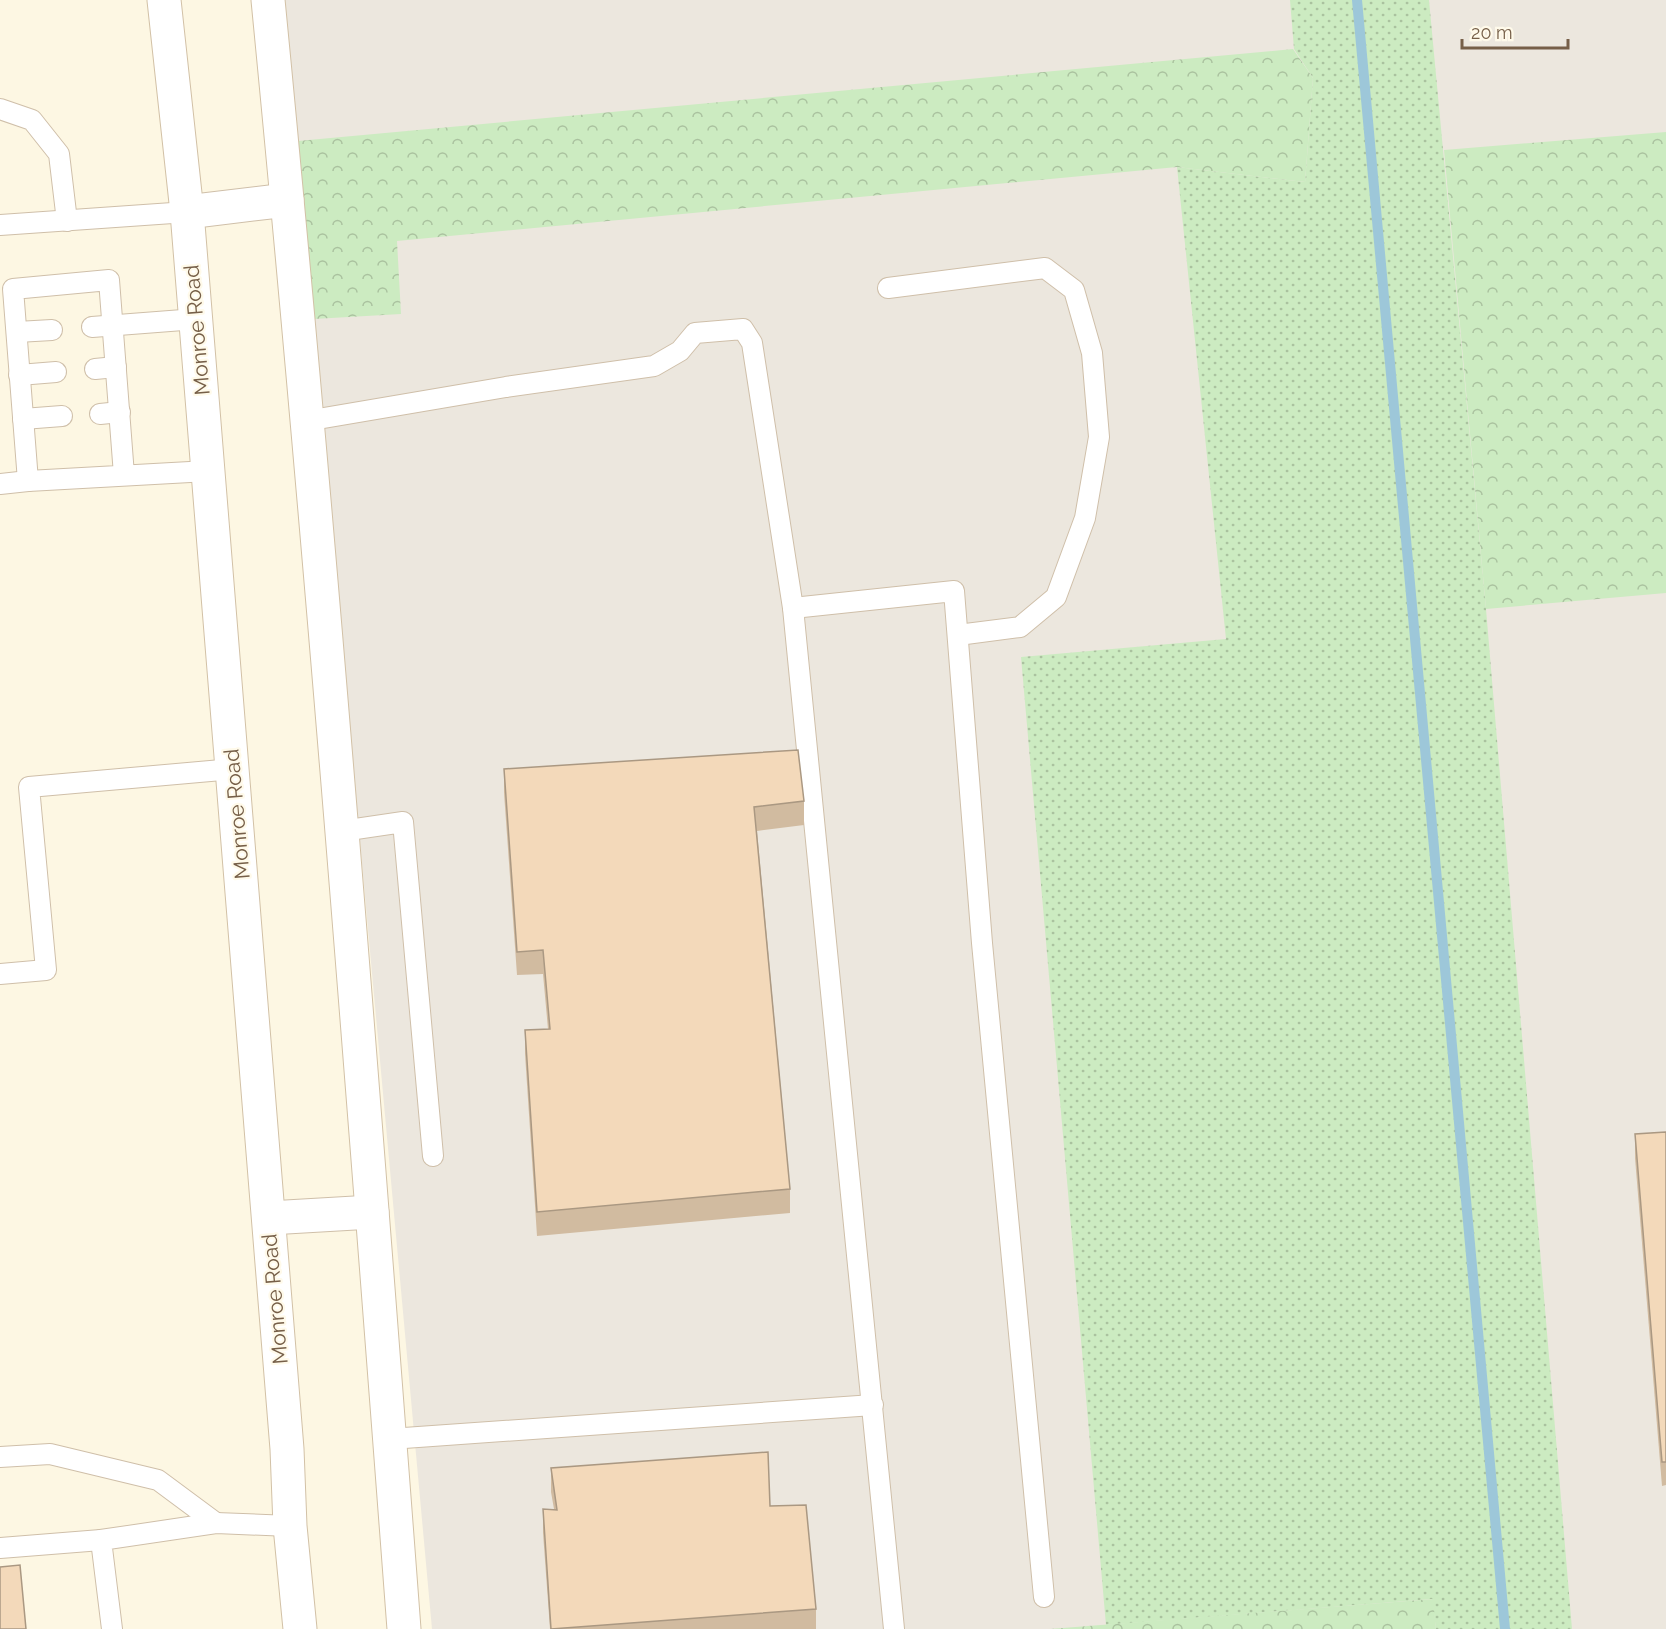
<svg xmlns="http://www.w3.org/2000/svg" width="1666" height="1629" font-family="Raleway,sans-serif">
<defs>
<pattern id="grass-dots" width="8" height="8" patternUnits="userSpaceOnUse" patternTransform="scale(1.5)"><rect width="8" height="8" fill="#ccebc1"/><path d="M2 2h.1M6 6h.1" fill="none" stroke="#aac29f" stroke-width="1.8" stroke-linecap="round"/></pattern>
<pattern id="forest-crowns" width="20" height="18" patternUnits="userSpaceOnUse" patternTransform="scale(1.5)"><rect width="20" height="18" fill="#ccebc1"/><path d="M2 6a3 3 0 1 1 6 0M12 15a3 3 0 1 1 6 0" fill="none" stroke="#aac29f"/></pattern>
</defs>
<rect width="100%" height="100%" fill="#fdf7e3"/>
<path fill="#ece7de" d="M 283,0 L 1666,0 L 1666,1629 L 432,1629 Z"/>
<path fill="url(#grass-dots)" d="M 1290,0 L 1429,0 L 1486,609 L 1572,1629 L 1436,1629 L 1432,1599 L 1106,1625 L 1021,657 L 1226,639 L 1177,167 L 1305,182 L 1313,78 L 1294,49 Z"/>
<g fill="url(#forest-crowns)">
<path d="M 1293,49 L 1313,78 L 1305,182 L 1177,167 L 397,241 L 401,314 L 314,319 L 298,141 Z"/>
<path d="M 1666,132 L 1666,593 L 1486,609 L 1444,150 Z"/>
<path d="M 1433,1599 L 1436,1629 L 1050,1629 Z"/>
</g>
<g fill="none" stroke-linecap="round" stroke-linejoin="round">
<path stroke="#9dc7d9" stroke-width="10" d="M 1357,0 L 1505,1629"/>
<g stroke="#cfbfa9" stroke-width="22">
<g id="service">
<path d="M 0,109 L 32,120 L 59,154 L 67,221"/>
<path d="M 0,225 L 187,212"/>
<path d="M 888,288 L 1045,268 L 1074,290 L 1092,353 L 1099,437 L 1085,518 L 1056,597 L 1020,627 L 958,635"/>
<path d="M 92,327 L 196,319"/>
<path d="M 17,332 L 52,330"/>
<path d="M 95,369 L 116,367"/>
<path d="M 19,375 L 56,372"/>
<path d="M 100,414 L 120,412"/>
<path d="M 23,419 L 62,416"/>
<path d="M 306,421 L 506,387 L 654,366 L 680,351 L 695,333 L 743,329 L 752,343 L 793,608"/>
<path d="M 124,475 L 109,280 L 13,289 L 28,481 L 208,471"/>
<path d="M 0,484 L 28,481"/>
<path d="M 342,831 L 403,822 L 433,1156"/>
<path d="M 0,974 L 46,970 L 29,787 L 233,769"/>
<path d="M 390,1439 L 873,1405"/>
<path d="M 0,1457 L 50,1454 L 158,1480 L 216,1523"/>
<path d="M 0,1548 L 101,1540"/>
<path d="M 112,1629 L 101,1540 L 216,1523 L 290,1526"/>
<path d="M 894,1629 L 793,608 L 954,591 L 982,943 L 1044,1597"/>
</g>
</g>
<g stroke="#cfbfa9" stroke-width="35">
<g id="tertiary">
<path d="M 187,212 L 287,200"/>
<path d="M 269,1218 L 372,1212"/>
</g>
</g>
<g stroke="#d2c1a6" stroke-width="35">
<g id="secondary">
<path d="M 164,0 L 187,212 L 287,1449 L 290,1526 L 300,1629"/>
<path d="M 268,0 C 321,542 363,1086 404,1629"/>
</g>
</g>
<use href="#service" stroke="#fff" stroke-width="20"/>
<use href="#tertiary" stroke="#fff" stroke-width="33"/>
<use href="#secondary" stroke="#fff" stroke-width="33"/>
</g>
<g fill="#d1bba0">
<path d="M 504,769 L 804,801 L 804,825 L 757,831 L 790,1189 L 790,1213 L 537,1236 L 525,1054 L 525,1030 L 548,1029 L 543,974 L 517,975 L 504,793 Z"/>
<path d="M 1666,1132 L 1666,1485 L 1662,1486 L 1635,1158 L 1635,1134 Z"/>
<path d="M 551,1468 L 770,1506 L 816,1609 L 816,1629 L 550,1629 L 543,1533 L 543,1509 L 554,1509 L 551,1492 Z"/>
</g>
<g fill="#f3d9ba" stroke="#aa9882" stroke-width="1.5">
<path d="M 798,750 L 804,801 L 754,807 L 790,1189 L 537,1212 L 525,1030 L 550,1029 L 543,950 L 517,952 L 504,769 Z"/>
<path d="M 1666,1132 L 1666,1462 L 1662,1462 L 1635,1134 Z"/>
<path d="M 768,1452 L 770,1506 L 806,1505 L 816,1609 L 551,1629 L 543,1509 L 557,1510 L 551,1468 Z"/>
<path d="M 20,1565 L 26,1629 L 0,1629 L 0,1567 Z"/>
</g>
<g text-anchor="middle" stroke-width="4.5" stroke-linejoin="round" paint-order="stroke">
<g font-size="21" fill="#765f48" stroke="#fffaea">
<text transform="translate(197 330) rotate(-95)" y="7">Monroe Road</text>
<text transform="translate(237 814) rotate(-95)" y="7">Monroe Road</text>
<text transform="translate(275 1299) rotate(-95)" y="7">Monroe Road</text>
</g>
</g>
<path d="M1462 39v9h106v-9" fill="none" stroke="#765f48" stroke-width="3"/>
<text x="1471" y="39" font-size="18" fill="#765f48" stroke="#fffaea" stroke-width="4.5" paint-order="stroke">20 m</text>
</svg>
